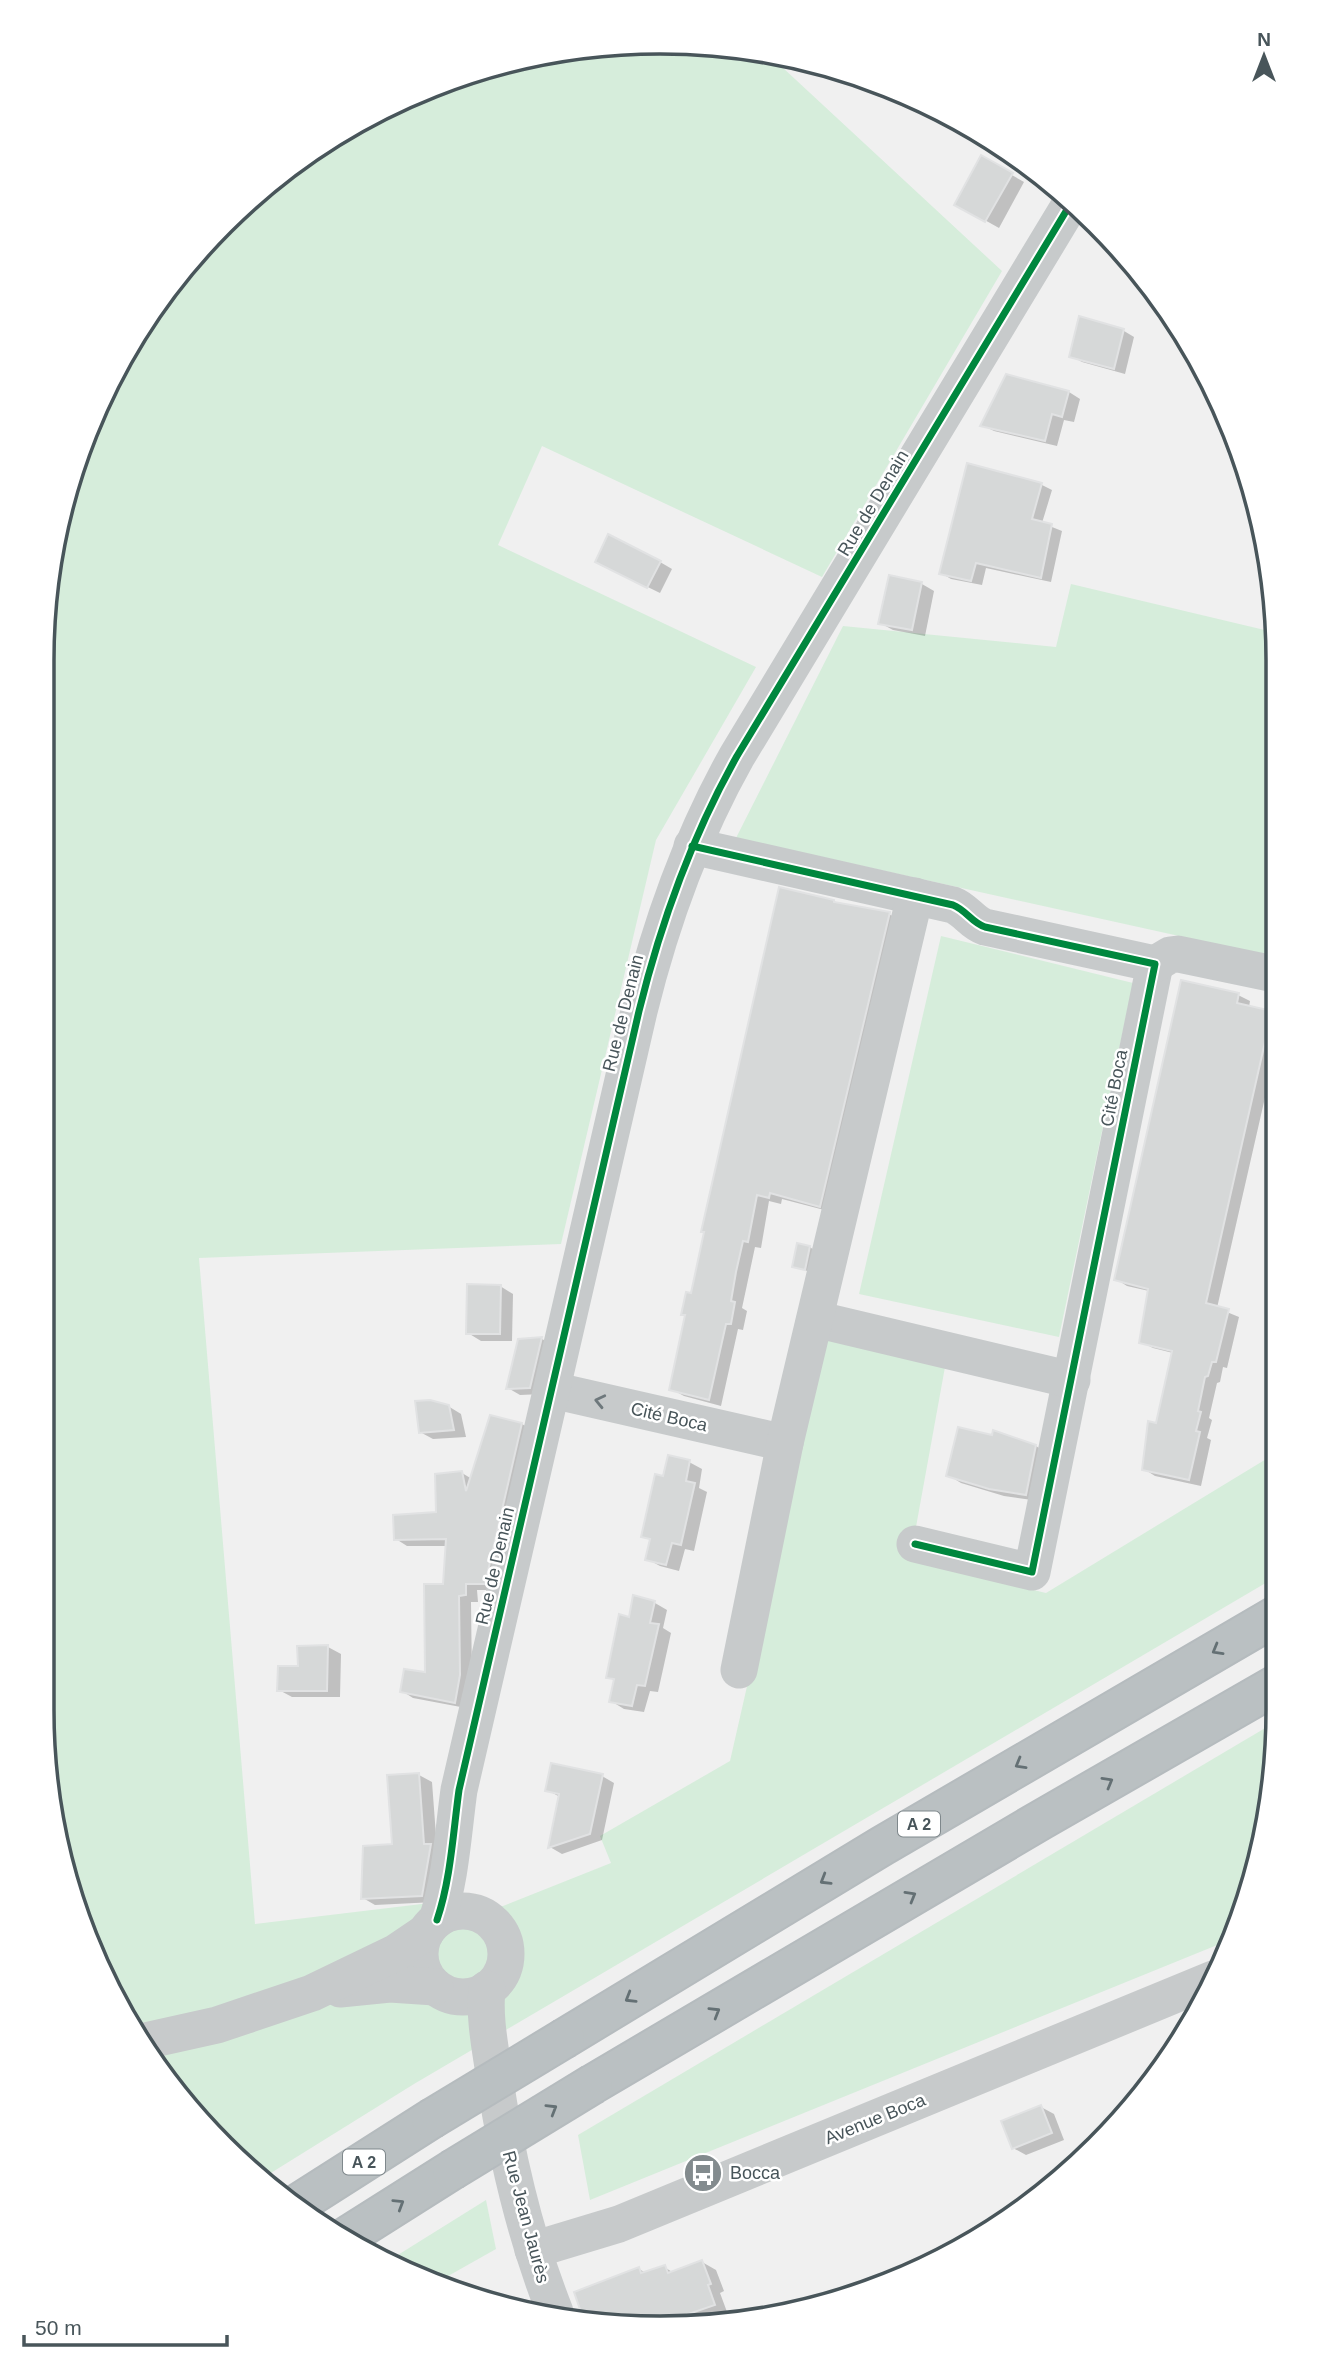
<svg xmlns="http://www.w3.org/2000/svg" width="1320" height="2370" font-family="Arial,sans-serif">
<rect width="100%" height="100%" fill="#f0f0f0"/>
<g fill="#d6eddb">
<path d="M 620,43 L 741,47 L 768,54 L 1002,271 L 822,577 L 542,446 L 498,545 L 756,667 L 656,840 L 561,1244 L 199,1258 L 255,1924 L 430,1903 L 503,1906 L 611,1863 L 600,1836 L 730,1761 L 827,1335 L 945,1367 L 910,1560 L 1046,1593 L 1276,1453 L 1276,1577 L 414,2084 L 266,2176 L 169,2086 L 75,1908 L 42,1710 L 43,620 L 75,462 L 125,351 L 196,252 L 284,169 L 387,106 L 500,63 Z"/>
<path d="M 1071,584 L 1273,632 L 1274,957 L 736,838 L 843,626 L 1056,647 Z"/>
<path d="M 941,936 L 1133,983 L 1059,1337 L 859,1294 Z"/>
<path d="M 1277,1721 L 1277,1750 L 1245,1908 L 1232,1939 L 590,2200 L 578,2135 Z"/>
<path d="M 486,2200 L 496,2249 L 441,2280 L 393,2258 Z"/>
</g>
<g fill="#0003">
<path d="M 982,158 L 1024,182 L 999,228 L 956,204 Z"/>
<path d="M 1124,331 L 1134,337 L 1125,374 L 1082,362 L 1071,356 Z"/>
<path d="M 1069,392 L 1080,399 L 1074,422 L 1064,420 L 1057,446 L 994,431 L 982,425 Z"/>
<path d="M 968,466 L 1042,485 L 1052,490 L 1042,523 L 1062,531 L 1051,582 L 986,568 L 982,585 L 951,579 L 941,573 Z"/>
<path d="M 660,562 L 672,569 L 660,593 L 609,568 Z"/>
<path d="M 922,584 L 934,591 L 925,636 L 893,630 L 880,623 Z"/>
<path d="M 834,901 L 839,904 L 889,914 L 901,921 L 832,1212 L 782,1199 L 781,1204 L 769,1201 L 761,1248 L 755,1247 L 748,1280 L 742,1308 L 747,1311 L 743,1330 L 738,1329 L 721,1406 L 684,1396 L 671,1389 L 692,1295 Z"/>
<path d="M 1238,995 L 1250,1001 L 1249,1007 L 1274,1014 L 1274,1058 L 1217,1308 L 1239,1317 L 1227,1368 L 1223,1367 L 1220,1382 L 1217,1383 L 1209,1418 L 1212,1420 L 1207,1438 L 1211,1440 L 1201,1486 L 1155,1476 L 1144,1469 L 1157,1425 L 1173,1353 L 1153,1348 L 1141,1342 L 1149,1291 L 1127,1286 L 1116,1279 Z"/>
<path d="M 810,1247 L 815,1251 L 810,1272 L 794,1266 Z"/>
<path d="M 500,1286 L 513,1294 L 512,1341 L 481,1341 L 468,1333 Z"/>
<path d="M 542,1339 L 553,1345 L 542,1394 L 520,1395 L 508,1388 L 519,1341 Z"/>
<path d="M 448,1406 L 461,1414 L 466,1437 L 433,1439 L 420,1432 Z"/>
<path d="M 522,1424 L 534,1431 L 497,1590 L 477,1590 L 478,1602 L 471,1602 L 472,1683 L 466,1708 L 413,1698 L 402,1691 L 427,1675 L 445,1585 L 448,1546 L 407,1546 L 396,1539 L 438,1514 L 462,1473 L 472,1479 Z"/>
<path d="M 1036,1446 L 1048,1454 L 1039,1501 L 1004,1496 L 961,1483 L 948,1475 Z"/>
<path d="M 689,1462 L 702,1469 L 699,1488 L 707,1492 L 694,1551 L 685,1549 L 679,1571 L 660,1566 L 647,1559 L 652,1541 L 643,1536 Z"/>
<path d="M 655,1603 L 667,1610 L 663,1628 L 671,1633 L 658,1692 L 650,1691 L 644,1712 L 624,1709 L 611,1701 L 616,1681 L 608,1677 L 630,1619 Z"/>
<path d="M 328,1647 L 341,1654 L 340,1697 L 292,1697 L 279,1690 L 300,1668 L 299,1648 Z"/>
<path d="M 419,1775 L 432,1782 L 437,1849 L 435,1902 L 375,1905 L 363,1898 L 394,1845 Z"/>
<path d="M 602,1776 L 614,1783 L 602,1840 L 562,1854 L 550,1847 L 560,1797 L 547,1790 Z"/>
<path d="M 1169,2051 L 1155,2068 L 1153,2060 L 1163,2057 L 1162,2053 Z"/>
<path d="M 1041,2107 L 1054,2114 L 1064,2140 L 1026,2155 L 1013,2148 Z"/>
<path d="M 702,2262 L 716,2270 L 724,2291 L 720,2293 L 730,2320 L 700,2327 L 585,2315 L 639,2269 L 646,2273 L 664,2267 L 674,2273 Z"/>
</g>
<g fill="#d6d8d8" stroke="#e1e2e3" stroke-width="2">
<path d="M 981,155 L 1013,173 L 985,222 L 954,205 Z"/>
<path d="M 1079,316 L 1124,329 L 1114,369 L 1069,357 Z"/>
<path d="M 1006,374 L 1069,391 L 1062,417 L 1052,414 L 1045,441 L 980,426 Z"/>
<path d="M 967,463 L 1042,483 L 1032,519 L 1052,524 L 1041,578 L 976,563 L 971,581 L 939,574 Z"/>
<path d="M 608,534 L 661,561 L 647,588 L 595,562 Z"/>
<path d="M 889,575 L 922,582 L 912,630 L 878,624 Z"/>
<path d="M 779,887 L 834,900 L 834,902 L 890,912 L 820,1207 L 770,1193 L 769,1198 L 757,1195 L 748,1242 L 743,1241 L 736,1272 L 731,1301 L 735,1302 L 731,1324 L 726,1324 L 709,1400 L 669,1390 L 685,1315 L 681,1315 L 686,1292 L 691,1293 L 704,1232 L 701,1232 Z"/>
<path d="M 1181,980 L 1239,993 L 1237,1003 L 1272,1011 L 1206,1303 L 1229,1309 L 1216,1362 L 1212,1362 L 1208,1376 L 1205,1377 L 1198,1411 L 1201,1412 L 1196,1431 L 1200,1432 L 1189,1480 L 1142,1470 L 1148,1421 L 1156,1423 L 1172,1351 L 1139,1343 L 1148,1289 L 1114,1280 Z"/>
<path d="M 797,1243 L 810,1246 L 805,1270 L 792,1267 Z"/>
<path d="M 467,1284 L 501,1285 L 500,1334 L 466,1334 Z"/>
<path d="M 542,1337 L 530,1388 L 506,1389 L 518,1339 Z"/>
<path d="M 430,1400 L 449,1405 L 454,1430 L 419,1433 L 415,1401 Z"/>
<path d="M 490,1415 L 522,1423 L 485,1584 L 466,1584 L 466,1595 L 459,1596 L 460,1675 L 455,1703 L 400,1692 L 404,1669 L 425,1672 L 424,1584 L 443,1584 L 446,1539 L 394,1540 L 393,1515 L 436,1512 L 435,1474 L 462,1471 L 466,1491 Z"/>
<path d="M 958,1427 L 992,1435 L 993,1430 L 1036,1445 L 1026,1495 L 989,1489 L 946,1476 Z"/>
<path d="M 668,1455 L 690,1460 L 686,1481 L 695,1483 L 681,1545 L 672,1543 L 666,1565 L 645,1560 L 650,1539 L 641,1537 L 655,1474 L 663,1476 Z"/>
<path d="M 633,1595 L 655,1601 L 650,1623 L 659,1624 L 645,1686 L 637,1685 L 632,1706 L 609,1702 L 614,1679 L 606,1678 L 619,1614 L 629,1617 Z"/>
<path d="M 328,1645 L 327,1691 L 277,1691 L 278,1666 L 298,1666 L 297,1646 Z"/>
<path d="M 551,1763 L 603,1774 L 590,1834 L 548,1848 L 559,1794 L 545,1791 Z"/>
<path d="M 419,1773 L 424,1844 L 431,1844 L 422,1896 L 361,1899 L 363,1846 L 392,1844 L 387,1775 Z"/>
<path d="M 1041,2105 L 1052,2133 L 1012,2149 L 1001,2121 Z"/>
<path d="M 702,2260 L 711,2284 L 708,2285 L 715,2305 L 662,2323 L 582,2315 L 574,2292 L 639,2267 L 641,2273 L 665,2265 L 668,2273 Z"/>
</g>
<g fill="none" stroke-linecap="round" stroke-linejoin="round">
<g stroke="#b5bbbe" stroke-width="42">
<g id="highway">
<path d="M 565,2038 L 882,1846 L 1276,1616"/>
<path d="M 593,2084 L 1041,1820 L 1276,1685"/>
<path d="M 296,2205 L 431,2119"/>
<path d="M 346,2237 L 452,2170"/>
</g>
</g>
<g stroke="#c7cacb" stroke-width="37">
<path d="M 692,846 L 953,905 C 966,910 972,923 985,927 L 1155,964 L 1032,1572 L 915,1544"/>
<path d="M 1155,964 L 1170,955 L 1178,954 L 1274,974"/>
<path d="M 815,1319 L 1072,1380"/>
<path d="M 552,1390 L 785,1443"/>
<path d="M 739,1670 L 785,1443 L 915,896"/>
<circle cx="463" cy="1954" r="43"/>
<path d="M 437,1920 C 451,1878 453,1833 459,1790 L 639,1011 C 661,922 692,836 737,756 L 1071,203"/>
<path d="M 340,1989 L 390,1984 L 435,1987"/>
<path d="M 487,1989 C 484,2017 490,2046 494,2074 C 506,2155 525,2236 555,2312"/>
<path d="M 145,2041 L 217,2025 L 312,1993 L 395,1953 L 426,1932"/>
<path d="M 533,2250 L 619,2224 L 1213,1979"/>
</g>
<use href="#highway" stroke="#bac0c2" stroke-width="38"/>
<g stroke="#b5bbbe" stroke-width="42" stroke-linecap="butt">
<g id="highway-bridge">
<path d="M 431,2119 L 565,2038"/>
<path d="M 452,2170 L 593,2084"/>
</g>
</g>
<use href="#highway-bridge" stroke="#bac0c2" stroke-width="38"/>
<g stroke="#fff" stroke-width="11">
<g id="cycleway">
<path d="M 692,846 L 953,905 C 966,910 972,923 985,927 L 1155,964 L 1032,1572 L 915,1544"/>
<path d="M 437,1920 C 451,1878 453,1833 459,1790 L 639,1011 C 661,922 692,836 737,756 L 1071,203"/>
</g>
</g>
<use href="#cycleway" stroke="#00873e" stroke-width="7"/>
</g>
<defs><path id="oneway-chevron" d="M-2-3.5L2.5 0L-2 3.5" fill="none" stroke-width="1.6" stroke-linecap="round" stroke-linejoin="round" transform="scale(1.75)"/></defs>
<use stroke="#6e787c" href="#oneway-chevron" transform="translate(600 1401) rotate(-167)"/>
<g stroke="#647074">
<use href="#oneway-chevron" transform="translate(1217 1650) rotate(150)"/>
<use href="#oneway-chevron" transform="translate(1020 1764) rotate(150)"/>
<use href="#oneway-chevron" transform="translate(1108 1782) rotate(-30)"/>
<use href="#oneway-chevron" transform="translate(825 1880) rotate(149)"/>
<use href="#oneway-chevron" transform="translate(911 1896) rotate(-30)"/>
<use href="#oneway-chevron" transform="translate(630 1998) rotate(149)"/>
<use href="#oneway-chevron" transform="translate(715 2012) rotate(-31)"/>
<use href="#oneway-chevron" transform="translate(552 2109) rotate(-31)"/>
<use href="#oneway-chevron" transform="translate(399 2204) rotate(-32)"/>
</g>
<defs>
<g id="bus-disc" transform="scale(2.0125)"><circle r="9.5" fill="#838b8e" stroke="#fff"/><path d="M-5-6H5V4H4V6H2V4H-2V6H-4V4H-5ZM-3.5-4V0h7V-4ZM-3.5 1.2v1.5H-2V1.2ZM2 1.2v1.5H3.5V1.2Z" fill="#fff"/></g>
</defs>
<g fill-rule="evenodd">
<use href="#bus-disc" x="703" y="2173"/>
</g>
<g text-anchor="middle" stroke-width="5" stroke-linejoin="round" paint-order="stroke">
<g fill="#fff" stroke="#7f888c" stroke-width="2">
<rect x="898" y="1811.5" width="42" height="25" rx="5"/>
<rect x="343" y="2149.5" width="42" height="25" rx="5"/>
</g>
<g font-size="16" font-weight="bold" fill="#48555a">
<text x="919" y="1830">A 2</text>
<text x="364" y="2168">A 2</text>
</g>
<g font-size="18" fill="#48555a" stroke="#fff">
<text transform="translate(873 503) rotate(-59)" y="6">Rue de Denain</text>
<text transform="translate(623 1013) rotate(-76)" y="6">Rue de Denain</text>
<text transform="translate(1114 1088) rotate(-79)" y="6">Cité Boca</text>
<text transform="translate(669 1417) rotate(13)" y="6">Cité Boca</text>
<text transform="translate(495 1566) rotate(-77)" y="6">Rue de Denain</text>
<text transform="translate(875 2119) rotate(-22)" y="6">Avenue Boca</text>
<text transform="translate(526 2217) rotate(75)" y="6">Rue Jean Jaurès</text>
</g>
<g font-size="18" fill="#48555a" stroke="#fff" text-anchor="start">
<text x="730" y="2179">Bocca</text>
</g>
</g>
<path d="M0 0H1320V2370H0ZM660 54H660A606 606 0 0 1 1266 660V1710A606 606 0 0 1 660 2316H660A606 606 0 0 1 54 1710V660A606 606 0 0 1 660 54Z" fill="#fff" fill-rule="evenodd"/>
<path fill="none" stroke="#48555a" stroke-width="3.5" d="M660 54H660A606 606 0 0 1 1266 660V1710A606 606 0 0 1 660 2316H660A606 606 0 0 1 54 1710V660A606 606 0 0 1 660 54Z"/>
<g transform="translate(1264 56)" stroke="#ffffff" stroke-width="5" paint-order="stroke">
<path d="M0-5L12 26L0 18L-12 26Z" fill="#48555a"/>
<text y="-10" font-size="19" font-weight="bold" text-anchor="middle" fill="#48555a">N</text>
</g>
<path d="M24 2335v10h203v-10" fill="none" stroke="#48555a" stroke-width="3.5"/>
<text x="35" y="2335" font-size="21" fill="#48555a" stroke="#ffffff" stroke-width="5" paint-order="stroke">50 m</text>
</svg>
